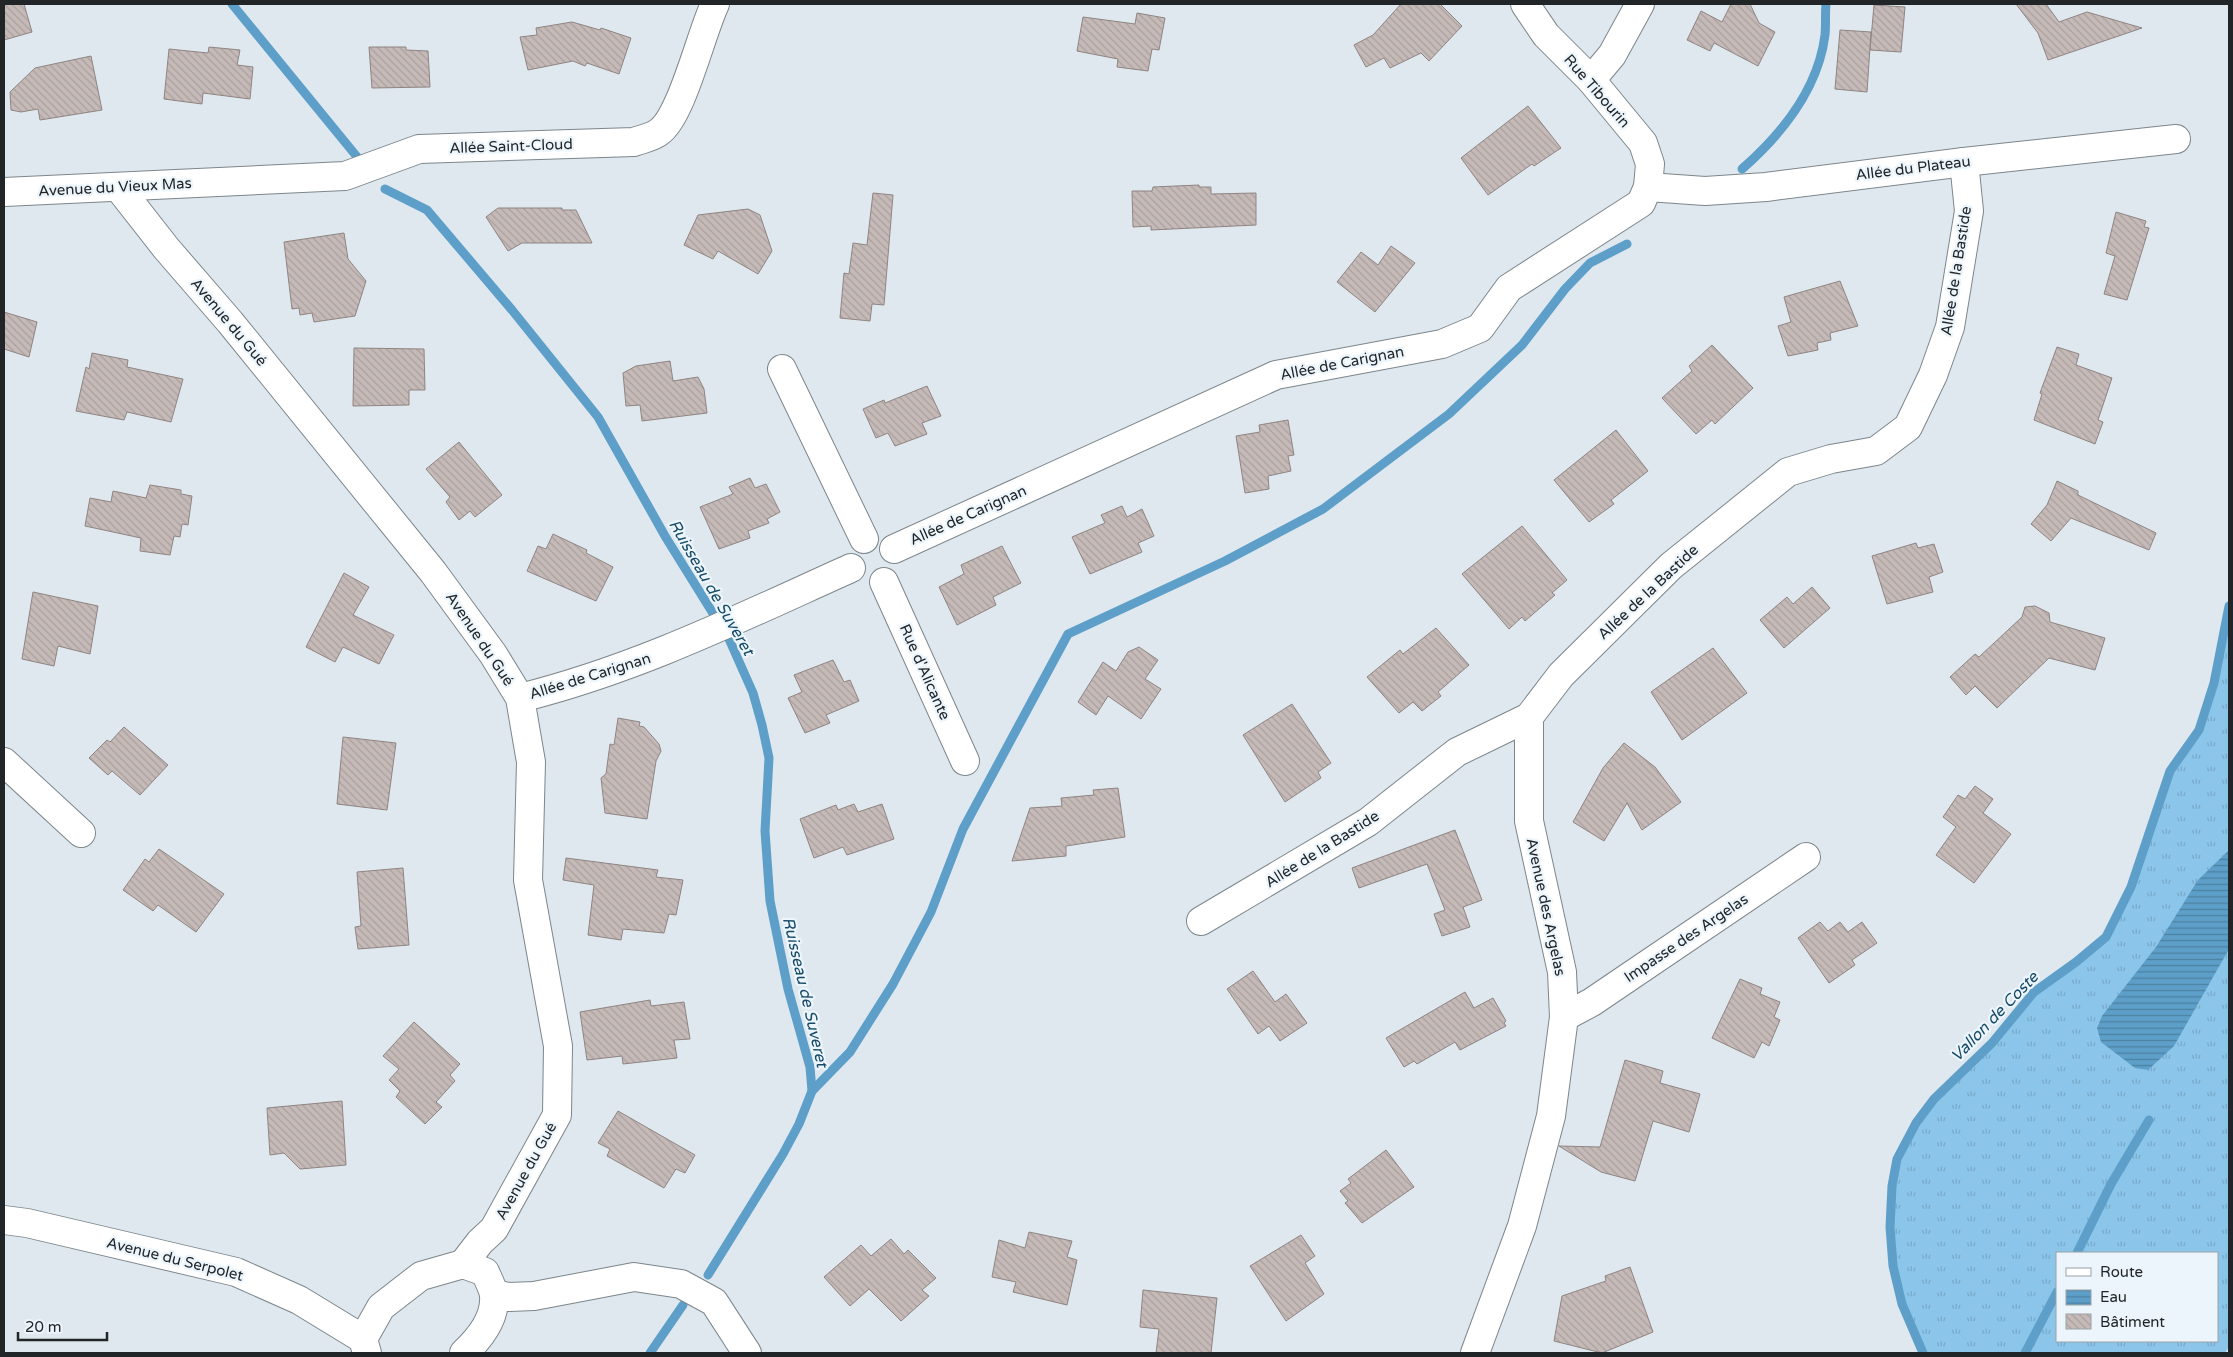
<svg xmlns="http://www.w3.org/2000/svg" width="2233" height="1357" font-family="'Varela Round',sans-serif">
<defs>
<pattern id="grass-tufts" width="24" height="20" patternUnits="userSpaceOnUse" patternTransform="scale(1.25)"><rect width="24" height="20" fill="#8bc5ea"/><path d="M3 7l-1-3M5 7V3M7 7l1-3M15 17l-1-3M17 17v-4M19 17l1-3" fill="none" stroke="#78a9c9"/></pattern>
<pattern id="water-rules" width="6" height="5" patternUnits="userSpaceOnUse" patternTransform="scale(1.25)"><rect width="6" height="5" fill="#5d9fc8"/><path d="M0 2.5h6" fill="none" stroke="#4c81a2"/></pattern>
<pattern id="building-back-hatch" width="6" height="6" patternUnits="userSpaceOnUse" patternTransform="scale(1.25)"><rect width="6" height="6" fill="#c5bab7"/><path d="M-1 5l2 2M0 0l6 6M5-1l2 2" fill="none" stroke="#a9a09d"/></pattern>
</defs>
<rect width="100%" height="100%" fill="#dee8ee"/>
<path fill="url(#grass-tufts)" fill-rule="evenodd" d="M 2229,606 L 2229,1347 L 2225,1353 L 1923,1353 L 1902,1304 L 1893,1266 L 1890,1227 L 1892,1186 L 1897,1159 L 1916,1123 L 1934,1099 L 1992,1043 L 2034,992 L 2076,962 L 2106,937 L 2131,887 L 2170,771 L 2199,730 L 2214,683 ZM 2057,1253 L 2217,1253 L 2217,1341 L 2057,1341 Z"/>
<path fill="url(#water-rules)" d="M 2229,850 L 2229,949 L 2174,1046 L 2148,1070 L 2135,1068 L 2101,1042 L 2097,1028 L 2102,1016 L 2156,947 L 2198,880 Z"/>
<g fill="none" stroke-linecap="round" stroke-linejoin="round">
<g stroke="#5d9fc8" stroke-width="9">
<path d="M 232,4 L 358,158"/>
<path d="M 1742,169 C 1782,134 1818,90 1825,35 C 1826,25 1825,14 1826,4"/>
<path d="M 385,189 L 427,210 L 512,310 L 598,417 L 665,536 L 729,639 L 753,693 L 762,725 L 769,758 L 765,831 L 770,901 L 788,989 L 810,1067 L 812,1091 L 799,1124 L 783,1154 L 708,1275"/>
<path d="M 812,1091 L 850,1052 L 893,984 L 931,912 L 963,829 L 1068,634 L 1225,561 L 1323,509 L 1449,414 L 1522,345 L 1565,289 L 1590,263 L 1627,244"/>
<path d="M 2077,1253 L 2111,1184 L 2149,1120"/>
<path d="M 650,1353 L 683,1305"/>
<path d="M 1923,1353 L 1902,1304 L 1893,1266 L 1890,1227 L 1892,1186 L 1897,1159 L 1916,1123 L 1934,1099 L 1992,1043 L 2034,992 L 2076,962 L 2106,937 L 2131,887 L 2170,771 L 2199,730 L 2214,683 L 2229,606"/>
<path d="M 2025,1353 L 2057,1292"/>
</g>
</g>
<g fill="url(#building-back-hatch)" stroke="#8f8482">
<path d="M 4,4 L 24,4 L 32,32 L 4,40 Z"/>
<path d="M 1401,4 L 1440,4 L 1462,26 L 1429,61 L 1421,53 L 1390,68 L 1384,58 L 1366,67 L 1354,45 L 1373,35 Z"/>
<path d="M 1731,4 L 1750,4 L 1759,23 L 1775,32 L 1758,66 L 1714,43 L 1710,51 L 1687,40 L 1701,11 L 1722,22 Z"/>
<path d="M 2016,4 L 2046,4 L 2059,22 L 2087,12 L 2142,28 L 2048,60 L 2038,33 Z"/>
<path d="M 1874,5 L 1905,7 L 1901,52 L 1870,50 Z"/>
<path d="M 1137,13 L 1165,18 L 1159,50 L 1152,49 L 1148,71 L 1117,67 L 1118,59 L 1077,51 L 1083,17 L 1135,24 Z"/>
<path d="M 572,22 L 600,30 L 601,28 L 631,38 L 619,74 L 587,63 L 585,66 L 573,61 L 528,70 L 520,37 L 537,35 L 536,28 Z"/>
<path d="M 1840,30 L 1871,32 L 1867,92 L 1835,89 Z"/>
<path d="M 209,47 L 240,50 L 237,65 L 253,67 L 250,99 L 203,93 L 202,104 L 164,99 L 169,49 L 208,53 Z"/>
<path d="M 369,47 L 406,47 L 406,50 L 428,51 L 430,87 L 372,88 Z"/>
<path d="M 91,56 L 102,110 L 40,120 L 38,109 L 21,112 L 11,110 L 10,92 L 35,68 Z"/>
<path d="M 1528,106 L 1561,148 L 1534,166 L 1532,164 L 1488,195 L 1461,158 Z"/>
<path d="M 1199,185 L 1199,187 L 1211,187 L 1211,194 L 1256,193 L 1256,225 L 1151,230 L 1151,226 L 1133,227 L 1132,191 L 1152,191 L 1153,187 Z"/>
<path d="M 873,193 L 893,195 L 884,305 L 872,304 L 870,321 L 840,318 L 844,273 L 849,274 L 853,243 L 867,245 Z"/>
<path d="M 498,208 L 562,208 L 562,210 L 576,210 L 592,243 L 522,243 L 508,251 L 486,217 Z"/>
<path d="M 748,209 L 760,215 L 772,251 L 758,274 L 718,251 L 713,259 L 684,245 L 698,215 Z"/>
<path d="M 2116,212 L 2146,221 L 2144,227 L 2149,228 L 2127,300 L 2104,294 L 2115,256 L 2106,253 Z"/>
<path d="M 344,233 L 348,259 L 366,281 L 355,316 L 314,322 L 312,313 L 300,315 L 299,308 L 292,309 L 284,242 Z"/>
<path d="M 1391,246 L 1415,263 L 1375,312 L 1337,282 L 1361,252 L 1378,265 Z"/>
<path d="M 1840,281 L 1858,326 L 1830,333 L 1831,340 L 1817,343 L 1818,350 L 1788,356 L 1778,326 L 1791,322 L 1784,297 Z"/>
<path d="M 4,312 L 37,322 L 29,357 L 4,349 Z"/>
<path d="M 1712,345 L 1753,388 L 1715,424 L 1712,420 L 1696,434 L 1662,398 L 1692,371 L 1689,366 Z"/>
<path d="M 2057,347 L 2079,354 L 2076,365 L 2112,378 L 2098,420 L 2103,422 L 2095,444 L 2034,420 L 2042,394 L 2040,393 Z"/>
<path d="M 354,348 L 424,349 L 425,390 L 409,390 L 409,405 L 353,406 Z"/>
<path d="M 92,353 L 128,360 L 127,367 L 183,379 L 171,422 L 127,412 L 124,420 L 76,411 L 86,367 L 89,369 Z"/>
<path d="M 670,361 L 673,381 L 698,377 L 704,389 L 707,413 L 642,421 L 640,405 L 626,406 L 623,373 L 636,366 Z"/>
<path d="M 927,386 L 941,416 L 922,423 L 927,434 L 895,446 L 888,433 L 876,438 L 863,409 L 884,400 L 885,403 Z"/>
<path d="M 1288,420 L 1294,455 L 1288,456 L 1291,471 L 1268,476 L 1269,489 L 1245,493 L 1236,436 L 1260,432 L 1259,425 Z"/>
<path d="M 1616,430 L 1648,471 L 1611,500 L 1614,504 L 1589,522 L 1554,480 Z"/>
<path d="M 459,442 L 502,495 L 475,517 L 470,511 L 459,520 L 446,502 L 450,497 L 426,469 Z"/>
<path d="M 750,478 L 755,488 L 766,484 L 780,512 L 767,519 L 769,523 L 748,531 L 750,538 L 719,549 L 700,507 L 733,494 L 729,487 Z"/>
<path d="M 2057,481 L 2078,491 L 2078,495 L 2156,533 L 2149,550 L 2071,518 L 2051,541 L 2031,524 L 2047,505 Z"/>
<path d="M 150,485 L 181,490 L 181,494 L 192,496 L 188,525 L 182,524 L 180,537 L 174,536 L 170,555 L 140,551 L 141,538 L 85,526 L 90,498 L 111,502 L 113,491 L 146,498 Z"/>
<path d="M 1122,506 L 1127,517 L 1142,509 L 1154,536 L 1138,543 L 1142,552 L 1090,574 L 1072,537 L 1105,523 L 1101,515 Z"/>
<path d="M 1522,526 L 1567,580 L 1552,593 L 1555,595 L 1525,621 L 1522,617 L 1509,629 L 1462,574 Z"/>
<path d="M 553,534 L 587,550 L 586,553 L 613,567 L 596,601 L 527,571 L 538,546 L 546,549 Z"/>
<path d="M 1916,543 L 1918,548 L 1934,544 L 1943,572 L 1929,577 L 1933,592 L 1887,604 L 1872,556 Z"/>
<path d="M 1002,546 L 1021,583 L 993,597 L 996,605 L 957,625 L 939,587 L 964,574 L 961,565 Z"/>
<path d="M 344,573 L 369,587 L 353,615 L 394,635 L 379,664 L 343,647 L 335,662 L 306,647 Z"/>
<path d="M 1812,587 L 1830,608 L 1784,648 L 1760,620 L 1787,597 L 1793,604 Z"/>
<path d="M 33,592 L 98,606 L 90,654 L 58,646 L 54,666 L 22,659 Z"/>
<path d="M 2035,606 L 2049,613 L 2050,622 L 2105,638 L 2095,670 L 2049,658 L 1997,708 L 1975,686 L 1966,695 L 1950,677 L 1975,654 L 1979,657 L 2022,617 L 2025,607 Z"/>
<path d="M 1436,628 L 1469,665 L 1438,692 L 1441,696 L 1422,711 L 1413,702 L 1399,713 L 1367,677 L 1400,650 L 1403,654 Z"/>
<path d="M 1139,647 L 1158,660 L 1145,679 L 1161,689 L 1141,719 L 1108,696 L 1096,715 L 1078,702 L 1103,662 L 1116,671 L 1128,652 Z"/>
<path d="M 1713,648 L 1747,693 L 1682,740 L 1651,692 Z"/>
<path d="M 833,660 L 844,682 L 850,680 L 859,701 L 826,715 L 830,723 L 805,733 L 788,698 L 802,692 L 794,675 Z"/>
<path d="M 1292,704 L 1331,763 L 1318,772 L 1321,778 L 1285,802 L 1243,735 Z"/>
<path d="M 618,718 L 640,722 L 639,726 L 644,727 L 659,744 L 661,751 L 656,761 L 647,819 L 605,813 L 601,778 L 606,774 L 610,744 L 614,745 Z"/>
<path d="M 124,727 L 168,765 L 140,795 L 112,771 L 108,775 L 89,758 L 107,740 L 110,742 Z"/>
<path d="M 343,737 L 396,743 L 387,810 L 337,804 Z"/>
<path d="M 1624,743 L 1655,767 L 1681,802 L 1642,830 L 1627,803 L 1604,841 L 1573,822 L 1603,768 Z"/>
<path d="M 1975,786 L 1993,799 L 1983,813 L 2011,834 L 1974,883 L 1936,855 L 1956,827 L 1943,817 L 1958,795 L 1965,799 Z"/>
<path d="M 1118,788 L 1125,837 L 1066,846 L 1066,856 L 1012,861 L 1030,808 L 1062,806 L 1061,798 L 1094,795 L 1093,790 Z"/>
<path d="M 854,804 L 858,812 L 882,804 L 894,839 L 847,855 L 843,847 L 814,858 L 800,819 L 836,805 L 838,810 Z"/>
<path d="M 1455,830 L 1482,900 L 1463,907 L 1470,927 L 1442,936 L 1434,914 L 1445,910 L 1427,864 L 1359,888 L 1352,868 Z"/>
<path d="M 159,849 L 224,894 L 196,932 L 158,905 L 153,911 L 123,890 L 145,859 L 149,862 Z"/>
<path d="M 566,858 L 658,870 L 656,877 L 683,880 L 676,915 L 669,914 L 664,933 L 623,929 L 621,940 L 588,935 L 594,885 L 563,880 Z"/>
<path d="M 403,868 L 409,945 L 358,949 L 355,927 L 361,926 L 357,872 Z"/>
<path d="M 1820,922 L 1828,931 L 1840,922 L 1848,932 L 1862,922 L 1877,943 L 1852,960 L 1855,965 L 1829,983 L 1798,938 Z"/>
<path d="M 1253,971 L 1275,1002 L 1286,994 L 1307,1023 L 1280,1041 L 1269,1026 L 1258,1034 L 1227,989 Z"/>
<path d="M 1740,979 L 1762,988 L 1760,994 L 1780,1002 L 1774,1017 L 1780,1020 L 1769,1046 L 1762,1042 L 1754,1058 L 1712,1038 Z"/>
<path d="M 1465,992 L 1474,1008 L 1493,998 L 1506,1021 L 1504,1023 L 1506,1026 L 1460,1050 L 1455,1042 L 1417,1064 L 1414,1061 L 1404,1067 L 1386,1038 Z"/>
<path d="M 650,1000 L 651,1006 L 684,1002 L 690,1039 L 674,1040 L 677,1058 L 623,1064 L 622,1056 L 587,1060 L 580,1012 Z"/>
<path d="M 414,1022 L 460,1064 L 450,1075 L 455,1081 L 436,1102 L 442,1107 L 425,1124 L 396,1097 L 400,1091 L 389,1080 L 399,1069 L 383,1056 Z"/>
<path d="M 1625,1060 L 1663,1071 L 1660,1083 L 1700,1094 L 1689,1132 L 1653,1121 L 1635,1181 L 1601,1172 L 1559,1146 L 1600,1147 Z"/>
<path d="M 342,1101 L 346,1165 L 300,1169 L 284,1153 L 270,1155 L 267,1108 Z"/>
<path d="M 618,1111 L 695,1155 L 685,1173 L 676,1169 L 664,1188 L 607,1156 L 610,1149 L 598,1143 Z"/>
<path d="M 1386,1150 L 1414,1187 L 1362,1223 L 1345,1203 L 1348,1201 L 1340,1191 L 1351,1183 L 1348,1179 Z"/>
<path d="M 1029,1232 L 1072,1241 L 1067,1257 L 1077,1260 L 1067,1305 L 1013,1292 L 1016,1282 L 992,1277 L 999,1240 L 1025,1248 Z"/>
<path d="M 1301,1235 L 1315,1256 L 1305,1263 L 1324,1294 L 1286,1321 L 1250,1266 Z"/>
<path d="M 891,1239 L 904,1254 L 908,1250 L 936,1278 L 922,1290 L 929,1296 L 901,1321 L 869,1289 L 850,1306 L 824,1277 L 861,1245 L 871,1256 Z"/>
<path d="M 1630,1267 L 1653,1332 L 1602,1353 L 1554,1341 L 1562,1296 L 1606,1281 L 1605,1276 Z"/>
<path d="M 1143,1290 L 1217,1298 L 1211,1353 L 1156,1353 L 1159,1329 L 1140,1327 Z"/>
</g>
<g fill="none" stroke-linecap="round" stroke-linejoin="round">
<g stroke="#7d868b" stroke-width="30">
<g id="minor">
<path d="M 1591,80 L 1612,55 L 1640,4"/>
<path d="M 1648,187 L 1705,191 L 1766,187 L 1964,162 L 2176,139"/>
<path d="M 119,188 L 166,248 L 230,322 L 433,572 L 493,654 L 520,698 L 531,762 L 528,880 L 558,1046 L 557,1115 L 494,1229 L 480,1242 L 463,1264"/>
<path d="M 4,192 L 345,176 L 419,149 L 634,142 C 642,139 653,137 659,132 C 682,116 701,33 715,4"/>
<path d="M 782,369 L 864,539"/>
<path d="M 894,549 L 1276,375 L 1442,344 L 1480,328 L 1509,288 L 1641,203 L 1648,187 L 1650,164 L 1643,143 L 1591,80 L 1546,35 L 1525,4"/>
<path d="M 884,582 L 965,761"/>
<path d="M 520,698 C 637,669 742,617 851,568"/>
<path d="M 4,762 L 81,833"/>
<path d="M 1201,921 L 1368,822 L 1457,752 L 1529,717 L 1561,675 L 1671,566 L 1788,472 L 1831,459 L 1876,451 L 1908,427 L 1933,375 L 1950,327 L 1969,211 L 1964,162"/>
<path d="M 1564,1017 L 1592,1002 L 1806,857"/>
<path d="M 4,1220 L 27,1223 L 236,1272 L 299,1300 L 363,1339"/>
<path d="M 494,1294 L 509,1297 L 534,1296 L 634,1277 L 681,1284 L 714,1302 L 747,1353"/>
<path d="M 367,1353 L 363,1339 L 381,1307 L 421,1276 L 463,1264 L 485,1272 C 488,1279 493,1288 494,1295 C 496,1318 479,1339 464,1353"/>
<path d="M 1475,1353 L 1522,1226 L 1551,1116 L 1564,1017 L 1562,972 L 1529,821 L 1529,717"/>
</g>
</g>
<use href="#minor" stroke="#fff" stroke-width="28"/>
</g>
<g text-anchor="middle" stroke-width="4.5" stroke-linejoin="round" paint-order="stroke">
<g font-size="15" fill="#222527" stroke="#ebf5fb">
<text transform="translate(1597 91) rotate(49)" y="5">Rue Tibourin</text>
<text transform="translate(511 146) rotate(-2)" y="5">Allée Saint-Cloud</text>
<text transform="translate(1913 168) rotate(-7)" y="5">Allée du Plateau</text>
<text transform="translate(115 187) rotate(-3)" y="5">Avenue du Vieux Mas</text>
<text transform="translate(1956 271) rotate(-81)" y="5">Allée de la Bastide</text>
<text transform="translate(229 322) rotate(50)" y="5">Avenue du Gué</text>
<text transform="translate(1342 363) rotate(-11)" y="5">Allée de Carignan</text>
<text transform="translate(968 515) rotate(-24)" y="5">Allée de Carignan</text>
<text transform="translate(1648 592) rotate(-43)" y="5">Allée de la Bastide</text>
<text transform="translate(480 639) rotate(56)" y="5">Avenue du Gué</text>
<text transform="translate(925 672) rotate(66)" y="5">Rue d'Alicante</text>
<text transform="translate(590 676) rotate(-17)" y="5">Allée de Carignan</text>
<text transform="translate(1322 849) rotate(-32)" y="5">Allée de la Bastide</text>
<text transform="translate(1546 907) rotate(78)" y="5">Avenue des Argelas</text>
<text transform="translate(1686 938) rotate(-34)" y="5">Impasse des Argelas</text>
<text transform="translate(526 1171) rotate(-61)" y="5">Avenue du Gué</text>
<text transform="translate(175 1259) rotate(14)" y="5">Avenue du Serpolet</text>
</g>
<g font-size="16" font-style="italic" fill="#164a67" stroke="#ebf5fb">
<text transform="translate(712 587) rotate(60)" y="6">Ruisseau de Suveret</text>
<text transform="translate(806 992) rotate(77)" y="6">Ruisseau de Suveret</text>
<text transform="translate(1994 1016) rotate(-46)" y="6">Vallon de Coste</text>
</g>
</g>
<rect width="2233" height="1357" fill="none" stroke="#222527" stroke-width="10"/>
<rect x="2056" y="1252" width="162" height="90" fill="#ebf5fb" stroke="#9ba2a6"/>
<rect x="2066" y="1268" width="25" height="8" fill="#ffffff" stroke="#9ba2a6"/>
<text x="2100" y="1277" font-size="15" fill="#222527">Route</text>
<rect x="2066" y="1290" width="25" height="15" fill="url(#water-rules)" stroke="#9ba2a6"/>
<text x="2100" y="1302" font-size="15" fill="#222527">Eau</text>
<rect x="2066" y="1314" width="25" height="15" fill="url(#building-back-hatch)" stroke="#9ba2a6"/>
<text x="2100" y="1327" font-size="15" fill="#222527">Bâtiment</text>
<path d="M18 1332v8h89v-8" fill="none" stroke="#222527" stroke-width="2.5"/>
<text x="25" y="1332" font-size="15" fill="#222527" stroke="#ebf5fb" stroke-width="4" paint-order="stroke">20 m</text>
</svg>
